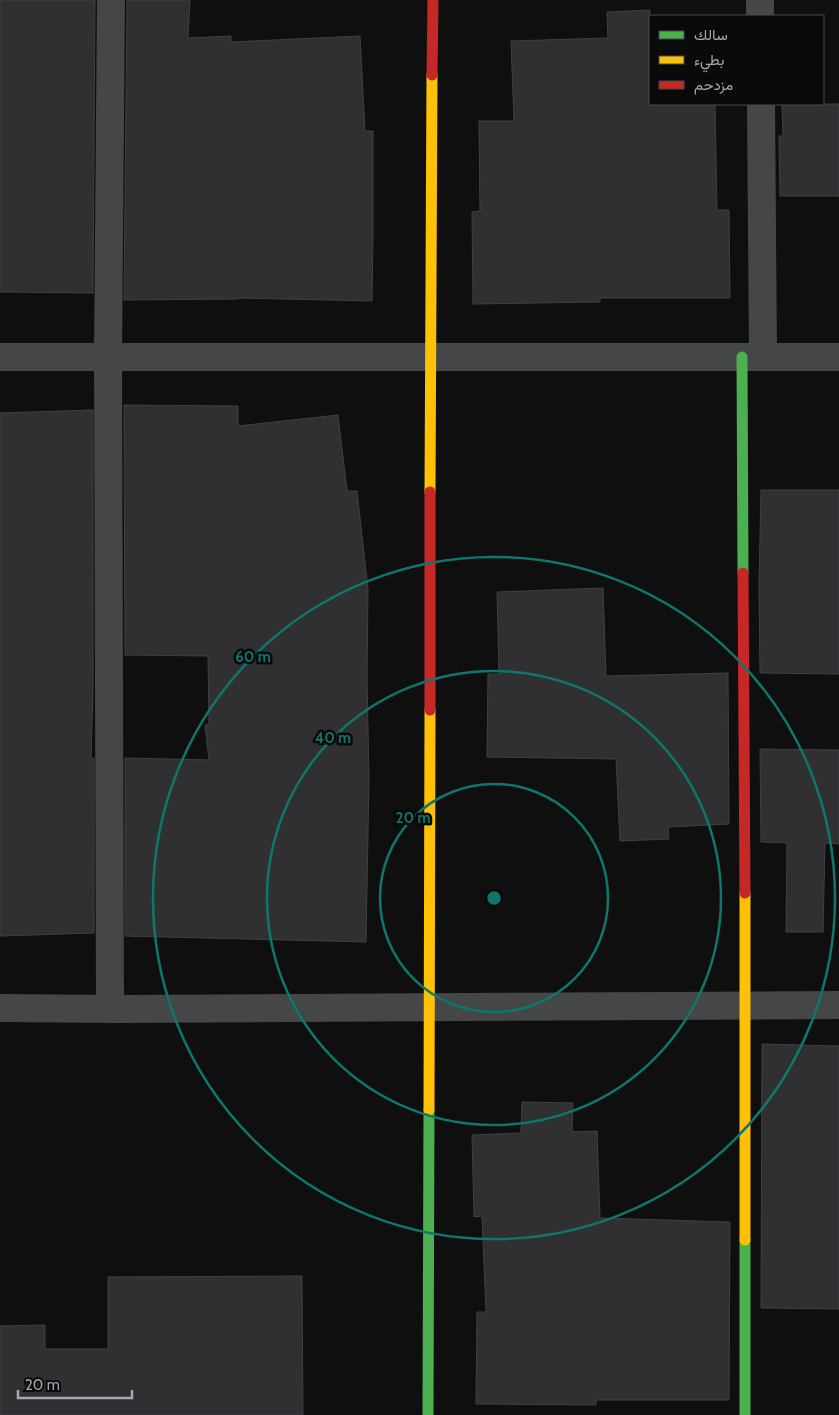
<svg xmlns="http://www.w3.org/2000/svg" width="839" height="1415" font-family="Cabin,Vazirmatn,sans-serif">
<rect width="100%" height="100%" fill="#0f0f10"/>
<g fill="#303032" stroke="#3e4144">
<path d="M 0,0 L 95,0 L 93,293 L 0,292 Z"/>
<path d="M 127,0 L 190,0 L 188,38 L 231,36 L 231,42 L 360,36 L 365,131 L 373,131 L 373,234 L 372,301 L 238,298 L 238,299 L 124,300 Z"/>
<path d="M 650,10 L 650,104 L 715,104 L 717,210 L 729,210 L 730,298 L 600,298 L 600,302 L 473,304 L 472,212 L 480,211 L 479,121 L 514,121 L 511,41 L 608,38 L 607,12 Z"/>
<path d="M 782,104 L 839,104 L 839,196 L 780,196 L 779,136 L 783,136 Z"/>
<path d="M 124,405 L 238,406 L 238,426 L 338,415 L 347,491 L 357,491 L 368,589 L 367,678 L 369,778 L 366,942 L 125,936 L 125,758 L 209,760 L 205,725 L 209,724 L 208,656 L 125,655 Z"/>
<path d="M 93,410 L 93,690 L 91,758 L 94,758 L 94,933 L 0,936 L 0,413 Z"/>
<path d="M 761,490 L 839,490 L 839,674 L 760,673 L 759,584 Z"/>
<path d="M 603,588 L 606,676 L 728,673 L 729,824 L 668,827 L 669,839 L 620,841 L 616,759 L 487,757 L 488,674 L 499,674 L 497,592 Z"/>
<path d="M 760,749 L 839,750 L 839,844 L 825,843 L 823,932 L 786,932 L 787,843 L 761,842 Z"/>
<path d="M 762,1044 L 839,1046 L 839,1309 L 761,1308 Z"/>
<path d="M 522,1102 L 573,1103 L 572,1132 L 597,1131 L 600,1218 L 730,1222 L 729,1400 L 596,1400 L 596,1405 L 476,1404 L 477,1312 L 486,1312 L 482,1216 L 474,1217 L 472,1135 L 521,1133 Z"/>
<path d="M 302,1276 L 303,1415 L 0,1415 L 0,1326 L 45,1325 L 45,1349 L 108,1349 L 108,1277 Z"/>
</g>
<g fill="none" stroke-linecap="round" stroke-linejoin="round">
<g stroke="#444648" stroke-width="28">
<path d="M 760,0 L 760,16"/>
<path d="M 761,104 L 763,357"/>
<path d="M 0,357 L 839,357"/>
<path d="M 0,1008 L 121,1009 L 839,1005"/>
<path d="M 110,1009 L 108,357 L 111,0"/>
</g>
<g stroke="#4caf50" stroke-width="11">
<path d="M 742,357 L 743,573"/>
<path d="M 428,1415 L 429,1110"/>
<path d="M 745,1415 L 745,1240"/>
</g>
<g stroke="#ffc107" stroke-width="11">
<path d="M 430,492 L 432,75"/>
<path d="M 745,893 L 745,1240"/>
<path d="M 429,1110 L 430,710"/>
</g>
<g stroke="#c62828" stroke-width="11">
<path d="M 432,75 L 433,0"/>
<path d="M 743,573 L 745,893"/>
<path d="M 430,710 L 430,492"/>
</g>
</g>
<g fill="none" stroke="#0f766e" stroke-width="2.5">
<circle cx="494" cy="898" r="114"/>
<circle cx="494" cy="898" r="227"/>
<circle cx="494" cy="898" r="341"/>
</g>
<circle cx="494" cy="898" r="8" fill="#0f766e" stroke="#0a0a0b" stroke-width="2.5"/>
<g font-size="15" text-anchor="middle" font-weight="bold" fill="#0f766e" stroke="#0a0a0b" stroke-width="5" stroke-linejoin="round" paint-order="stroke">
<text x="253" y="662">60 m</text>
<text x="333" y="743">40 m</text>
<text x="413" y="823">20 m</text>
</g>
<rect x="649" y="15" width="175" height="90" fill="#0a0a0b" stroke="#464a4e"/>
<rect x="659" y="31" width="25" height="8" fill="#4caf50" stroke="#464a4e"/>
<text x="694" y="40" font-size="15" fill="#a0aab2">سالك</text>
<rect x="659" y="56" width="25" height="8" fill="#ffc107" stroke="#464a4e"/>
<text x="694" y="65" font-size="15" fill="#a0aab2">بطيء</text>
<rect x="659" y="81" width="25" height="8" fill="#c62828" stroke="#464a4e"/>
<text x="694" y="90" font-size="15" fill="#a0aab2">مزدحم</text>
<path d="M18 1390v8h114v-8" fill="none" stroke="#a0aab2" stroke-width="2.5"/>
<text x="25" y="1390" font-size="15" fill="#a0aab2" stroke="#0a0a0b" stroke-width="4" paint-order="stroke">20 m</text>
</svg>
